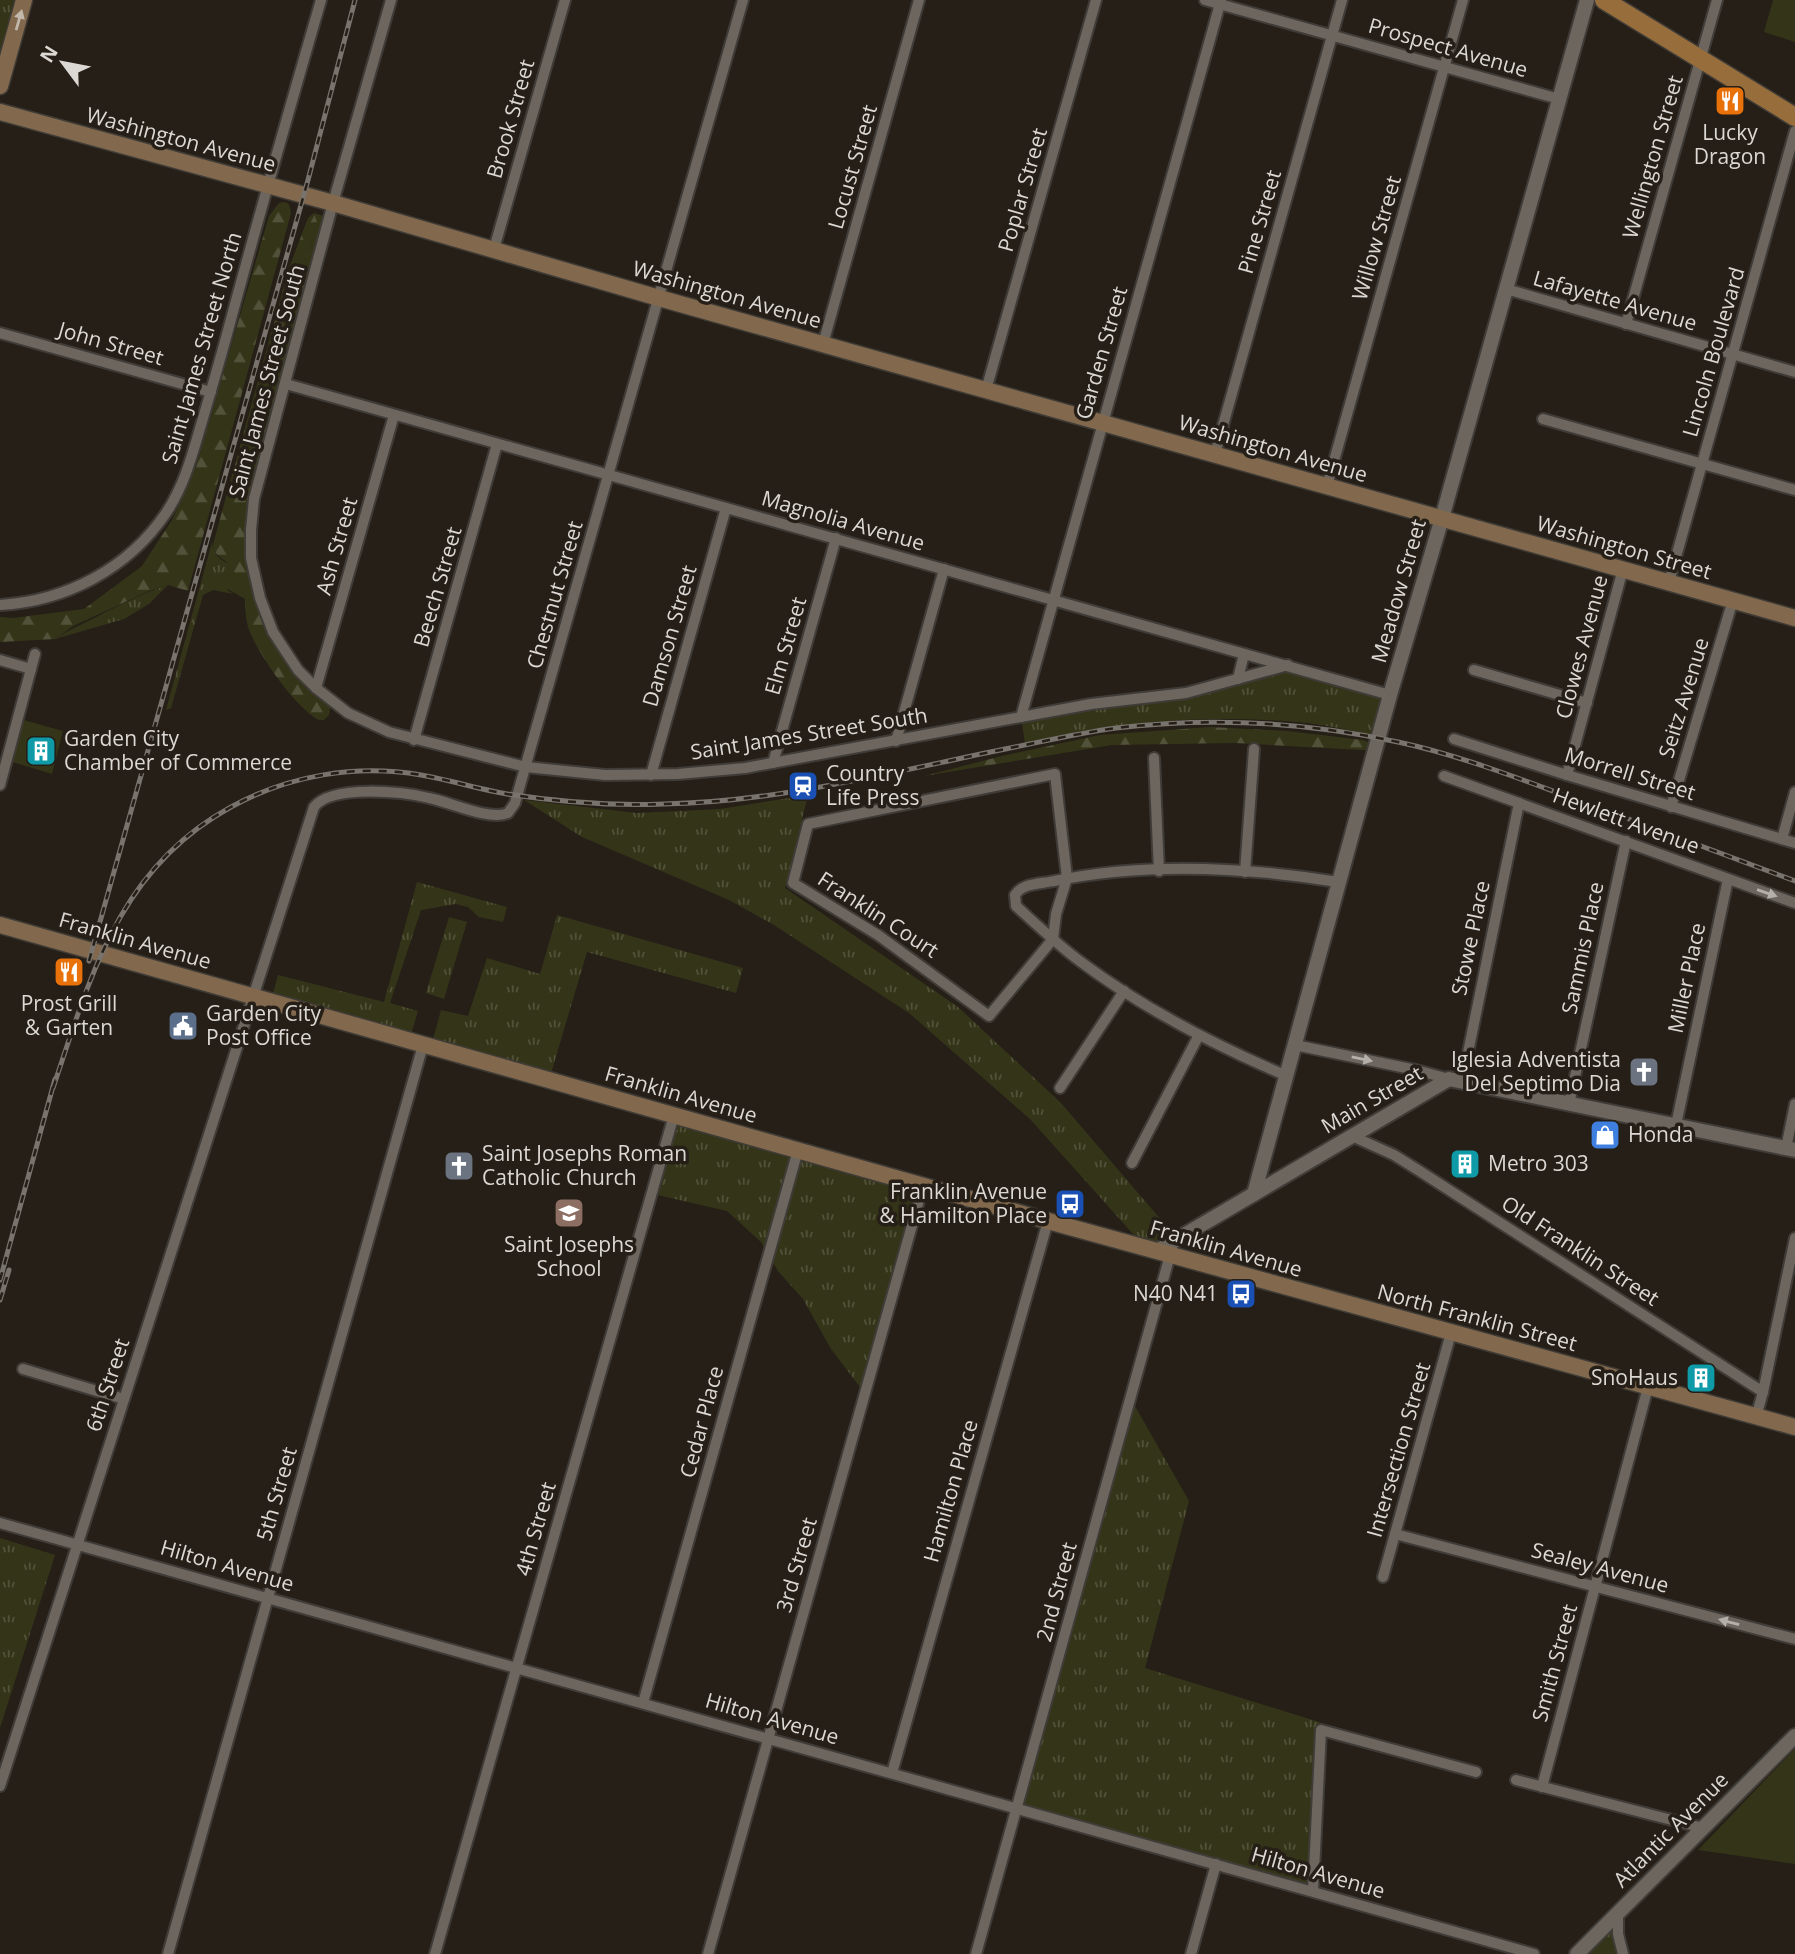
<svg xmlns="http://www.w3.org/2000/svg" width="1795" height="1954" font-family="'Open Sans',sans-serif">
<defs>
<pattern id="grass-tufts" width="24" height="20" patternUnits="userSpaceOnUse" patternTransform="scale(1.75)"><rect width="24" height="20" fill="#343518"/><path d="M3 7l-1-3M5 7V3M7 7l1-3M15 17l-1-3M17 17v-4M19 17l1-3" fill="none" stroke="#515239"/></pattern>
<pattern id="forest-firs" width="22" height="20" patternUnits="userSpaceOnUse" patternTransform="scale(1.75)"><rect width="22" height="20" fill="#343518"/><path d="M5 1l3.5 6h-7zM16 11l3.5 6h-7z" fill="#515239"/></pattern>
</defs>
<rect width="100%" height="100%" fill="#251f17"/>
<g fill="url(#grass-tufts)">
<path d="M 0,0 L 26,0 L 0,94 Z"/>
<path d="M 314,213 L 336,220 L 254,499 L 265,407 L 317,222 Z"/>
<path d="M 212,542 L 212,548 C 215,552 218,558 222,560 C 230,565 233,565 235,575 L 227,590 L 234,594 L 213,590 L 203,595 L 171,708 L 166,710 Z"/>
<path d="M 168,585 L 149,604 L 124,619 L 55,639 C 70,629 83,624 98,616 C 122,604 143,593 168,585 Z"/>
<path d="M 1278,668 L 1391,695 L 1380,736 C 1349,730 1317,723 1285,721 C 1198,715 1110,722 1025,743 L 1021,717 L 1186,693 Z"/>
<path d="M 808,795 L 785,888 L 958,1007 L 1061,1103 L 1174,1235 L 1171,1252 L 1142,1244 L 1030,1119 L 909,1013 L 774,925 L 729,900 L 582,837 L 524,800 L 637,813 L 720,809 Z"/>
<path d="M 417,882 L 507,907 L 503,922 L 479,917 L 468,907 L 456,904 L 421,910 L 390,1003 L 418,1011 L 409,1041 L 271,1001 L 278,975 L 384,1002 Z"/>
<path d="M 557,915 L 743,968 L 736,993 L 587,952 L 549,1080 L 431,1047 L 441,1010 L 468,1016 L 487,958 L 540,974 Z"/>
<path d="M 449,917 L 467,922 L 444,999 L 426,993 Z"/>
<path d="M 671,1113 L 923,1183 L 863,1391 L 831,1349 L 803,1299 L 778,1271 L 761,1242 L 727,1211 L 649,1193 Z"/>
<path d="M 1132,1401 L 1189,1501 L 1145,1668 L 1322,1723 L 1314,1891 L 1018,1806 Z"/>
<path d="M 0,1538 L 55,1555 L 0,1728 Z"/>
<path d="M 1615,1922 L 1619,1954 L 1583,1954 Z"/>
</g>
<g fill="url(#forest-firs)">
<path d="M 284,202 L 289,204 L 291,213 L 188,591 L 168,585 L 149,591 L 73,626 L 55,639 L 0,642 L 0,617 L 13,618 L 84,609 L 142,566 L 172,520 L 196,467 L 269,216 L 279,203 Z"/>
<path d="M 314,213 L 317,222 L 265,407 L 251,543 L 275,635 L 331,701 L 329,715 L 324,720 L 319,720 C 296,708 260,657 250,632 C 246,623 245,610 245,599 L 226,588 L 235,575 C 232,561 219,560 212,548 L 289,268 L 308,218 Z"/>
<path d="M 1210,727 L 1287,731 L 1363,740 L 1377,746 L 1376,750 L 1361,750 L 1235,743 L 1112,745 L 924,776 L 1002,756 L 1100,735 Z"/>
</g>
<g fill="#343518">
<path d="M 1773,0 L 1795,0 L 1795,42 L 1764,32 Z"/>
<path d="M 20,719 L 63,731 L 52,774 L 9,761 Z"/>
<path d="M 1795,1749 L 1795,1864 L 1698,1850 Z"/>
</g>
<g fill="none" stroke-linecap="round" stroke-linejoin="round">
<g stroke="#3f3b36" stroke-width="14">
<g id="minor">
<path d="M 391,0 L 333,203 L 254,499 L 251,530 L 251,558 L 260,598 L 273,632 L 298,670 L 316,688 L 348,713 L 389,732 L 526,767 L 605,775 L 678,774 L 745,768 L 1091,704 L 1186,693 L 1288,665"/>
<path d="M 1205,0 L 1559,99"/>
<path d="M 494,249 L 565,0"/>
<path d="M 1506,289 L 1795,372"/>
<path d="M 1626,324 L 1717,0"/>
<path d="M 0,333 L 211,392"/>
<path d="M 823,344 L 919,0"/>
<path d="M 286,384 L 1390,695"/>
<path d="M 986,390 L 1096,0"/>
<path d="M 1543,419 L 1795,490"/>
<path d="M 1215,454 L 1342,0"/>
<path d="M 1327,486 L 1463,0"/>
<path d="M 1669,582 L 1795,131"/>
<path d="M 0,605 C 66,601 128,569 166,513 C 184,486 192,456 201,425 C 211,391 221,357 230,323 C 259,215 290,107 321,0"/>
<path d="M 0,660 L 31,669"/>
<path d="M 1474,670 L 1587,703"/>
<path d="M 1238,679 L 1244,654"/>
<path d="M 316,688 L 394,415"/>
<path d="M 1021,717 L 1221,0"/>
<path d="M 1454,739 L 1567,775 L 1795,843"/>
<path d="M 414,740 L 497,444"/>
<path d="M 896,741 L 944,569"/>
<path d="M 1154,758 L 1159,871"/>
<path d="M 773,763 L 836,538"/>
<path d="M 1055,774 L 1067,878 L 1056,914 L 1053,939 L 989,1016 L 878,935 L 793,883 L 808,824 Z"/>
<path d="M 651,775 L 726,508"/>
<path d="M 1567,775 L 1623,569"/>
<path d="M 1444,776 L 1795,903"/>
<path d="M 0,785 L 35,654"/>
<path d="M 1671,807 L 1733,600"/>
<path d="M 1782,839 L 1795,792"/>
<path d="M 1245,872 L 1254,749"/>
<path d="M 1295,1045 L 1416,1070 L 1449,1079"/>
<path d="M 1287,1076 C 1214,1045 1144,1009 1081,962 C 1058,945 1037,925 1016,906 L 1015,895 C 1022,883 1041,884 1054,881 C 1146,862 1245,867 1338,882"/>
<path d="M 1462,1082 L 1519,803"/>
<path d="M 1060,1088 L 1124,991"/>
<path d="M 1569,1104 L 1626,841"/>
<path d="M 1676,1125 L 1728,879"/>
<path d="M 1352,1136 L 1394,1155 L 1418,1170 L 1763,1392 L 1756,1417"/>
<path d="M 1786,1148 L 1795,1104"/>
<path d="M 1132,1163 L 1199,1035"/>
<path d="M 23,1369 L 124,1399"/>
<path d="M 1763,1392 L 1795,1238"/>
<path d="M 0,1523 L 1534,1954"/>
<path d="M 1395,1534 L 1795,1639"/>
<path d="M 1383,1577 L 1451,1333"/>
<path d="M 643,1703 L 798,1150"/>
<path d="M 892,1773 L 1048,1221"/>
<path d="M 1516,1780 L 1703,1828"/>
<path d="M 0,1786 L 314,807 C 332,784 404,792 429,798 C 450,802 489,821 508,813 L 515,803 L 743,0"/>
<path d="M 1542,1787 L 1648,1387"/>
<path d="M 1313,1891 L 1321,1730 L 1476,1772"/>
<path d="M 1618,1912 L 1618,1934 L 1623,1954"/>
<path d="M 168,1954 L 423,1045"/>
<path d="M 435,1954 L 674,1115"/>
<path d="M 708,1954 L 923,1186"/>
<path d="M 976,1954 L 1172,1248"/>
<path d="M 1191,1954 L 1216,1864"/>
</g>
</g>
<g stroke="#3f3b36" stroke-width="18">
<g id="tertiary">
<path d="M 1254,1194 L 1390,695 L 1442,518 L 1587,0"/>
<path d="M 1157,1251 L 1449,1079 L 1795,1150"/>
<path d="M 1577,1954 L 1795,1736"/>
</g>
</g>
<g stroke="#3f3b36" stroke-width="19">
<g id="secondary">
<path d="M 0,86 L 24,0"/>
<path d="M 0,112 L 333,203 L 659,298 L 1795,618"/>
<path d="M 0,925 L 1048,1221 L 1795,1427"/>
</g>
</g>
<g stroke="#3f3b36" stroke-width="21">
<path id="primary" d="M 1604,0 L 1795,117"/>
</g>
<use href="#minor" stroke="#6d665e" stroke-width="10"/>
<use href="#tertiary" stroke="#6d665e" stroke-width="14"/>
<use href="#secondary" stroke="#82694d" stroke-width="16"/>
<use href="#primary" stroke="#976d3c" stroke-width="18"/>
<g stroke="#78736c" stroke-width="5">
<g id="rail">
<path d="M 89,961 L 308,180 L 355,0"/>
<path d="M 53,1088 C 91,975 119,868 231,807 C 289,775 356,764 421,775 C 450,780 478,789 507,794 C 559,802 611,806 663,804 C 780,802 896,771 1010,748 C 1045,741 1080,733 1116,728 C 1210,717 1306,722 1398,742 C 1459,755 1517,778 1575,799 C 1648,826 1722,854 1795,881"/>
<path d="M 0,1280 L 55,1079"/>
<path d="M 0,1300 L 9,1270"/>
</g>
</g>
<use href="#rail" stroke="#251f17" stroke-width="2.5" stroke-dasharray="8" stroke-linecap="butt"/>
</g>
<defs><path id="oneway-solid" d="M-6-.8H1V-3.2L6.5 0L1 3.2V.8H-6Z" transform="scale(1.75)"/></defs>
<use fill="#c1b7ab" href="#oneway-solid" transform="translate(19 20) rotate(-74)"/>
<g fill="#b5b0aa">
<use href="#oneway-solid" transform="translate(1767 893) rotate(19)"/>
<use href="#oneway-solid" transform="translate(1362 1059) rotate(11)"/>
<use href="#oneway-solid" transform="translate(1729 1622) rotate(-165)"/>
</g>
<defs>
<g id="restaurant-square" transform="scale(1.575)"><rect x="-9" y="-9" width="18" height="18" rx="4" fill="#e8710a" stroke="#251f17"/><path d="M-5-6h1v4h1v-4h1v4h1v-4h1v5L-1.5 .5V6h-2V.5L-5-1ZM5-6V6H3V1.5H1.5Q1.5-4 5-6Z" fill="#fff"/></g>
<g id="building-square" transform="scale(1.575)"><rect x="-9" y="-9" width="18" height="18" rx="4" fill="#0f9aa8" stroke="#251f17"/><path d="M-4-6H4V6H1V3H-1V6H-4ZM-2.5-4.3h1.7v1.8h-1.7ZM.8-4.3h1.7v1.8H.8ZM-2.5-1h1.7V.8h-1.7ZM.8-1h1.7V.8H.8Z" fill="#fff"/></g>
<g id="station-square" transform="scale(1.575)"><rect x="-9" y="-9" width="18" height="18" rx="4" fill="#1a4fb4" stroke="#251f17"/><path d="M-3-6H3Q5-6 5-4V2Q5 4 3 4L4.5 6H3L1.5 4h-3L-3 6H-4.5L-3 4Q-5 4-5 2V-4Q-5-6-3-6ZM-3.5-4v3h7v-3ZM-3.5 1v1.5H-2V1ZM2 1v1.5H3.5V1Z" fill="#fff"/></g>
<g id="civic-square" transform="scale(1.575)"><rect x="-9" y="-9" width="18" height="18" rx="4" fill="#5c6f8a" stroke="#251f17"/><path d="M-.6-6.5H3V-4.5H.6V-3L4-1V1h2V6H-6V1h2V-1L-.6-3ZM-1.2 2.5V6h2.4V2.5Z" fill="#fff"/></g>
<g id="church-square" transform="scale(1.575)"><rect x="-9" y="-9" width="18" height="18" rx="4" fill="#6b7280" stroke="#251f17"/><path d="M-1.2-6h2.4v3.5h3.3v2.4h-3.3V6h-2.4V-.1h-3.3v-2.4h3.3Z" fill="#fff"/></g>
<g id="shop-square" transform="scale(1.575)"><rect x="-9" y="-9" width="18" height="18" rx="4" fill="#3f7fe0" stroke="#251f17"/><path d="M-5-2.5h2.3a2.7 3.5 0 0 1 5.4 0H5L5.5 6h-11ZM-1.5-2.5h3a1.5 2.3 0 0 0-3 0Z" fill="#fff"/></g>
<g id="bus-square" transform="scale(1.575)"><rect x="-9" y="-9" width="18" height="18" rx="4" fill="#1a4fb4" stroke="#251f17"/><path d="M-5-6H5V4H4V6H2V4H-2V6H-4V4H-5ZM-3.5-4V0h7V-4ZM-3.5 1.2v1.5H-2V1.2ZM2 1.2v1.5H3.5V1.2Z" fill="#fff"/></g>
<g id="school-square" transform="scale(1.575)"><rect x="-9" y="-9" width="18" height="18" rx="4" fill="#8d6e63" stroke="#251f17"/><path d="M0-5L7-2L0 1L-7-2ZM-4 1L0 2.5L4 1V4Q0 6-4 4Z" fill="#fff"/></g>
</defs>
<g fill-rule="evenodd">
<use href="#restaurant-square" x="1730" y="101"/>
<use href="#building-square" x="41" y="751"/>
<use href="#station-square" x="803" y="786"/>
<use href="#restaurant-square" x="69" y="972"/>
<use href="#civic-square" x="183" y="1026"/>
<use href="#church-square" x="1644" y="1072"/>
<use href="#shop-square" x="1605" y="1135"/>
<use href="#building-square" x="1465" y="1164"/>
<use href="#church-square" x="459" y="1166"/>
<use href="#bus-square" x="1070" y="1204"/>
<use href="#school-square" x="569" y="1213"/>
<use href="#bus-square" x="1241" y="1294"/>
<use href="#building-square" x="1701" y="1378"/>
</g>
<g text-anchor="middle" stroke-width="7" stroke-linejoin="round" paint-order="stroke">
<g font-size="21" fill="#dcd8d3" stroke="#251f17">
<text transform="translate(1448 48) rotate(16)" y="7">Prospect Avenue</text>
<text transform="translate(511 119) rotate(-74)" y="7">Brook Street</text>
<text transform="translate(181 140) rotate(15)" y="7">Washington Avenue</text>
<text transform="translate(1653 157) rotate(-74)" y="7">Wellington Street</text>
<text transform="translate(853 167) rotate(-74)" y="7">Locust Street</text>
<text transform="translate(1023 190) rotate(-74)" y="7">Poplar Street</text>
<text transform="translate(1260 222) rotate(-74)" y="7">Pine Street</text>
<text transform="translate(1377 238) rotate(-74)" y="7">Willow Street</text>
<text transform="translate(727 295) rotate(16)" y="7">Washington Avenue</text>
<text transform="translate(1615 301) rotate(16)" y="7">Lafayette Avenue</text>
<text transform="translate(111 344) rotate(16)" y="7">John Street</text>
<text transform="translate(202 348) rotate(-74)" y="7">Saint James Street North</text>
<text transform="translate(1714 352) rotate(-74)" y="7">Lincoln Boulevard</text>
<text transform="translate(1102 353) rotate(-74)" y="7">Garden Street</text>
<text transform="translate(267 381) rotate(-75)" y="7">Saint James Street South</text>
<text transform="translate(1273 449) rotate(16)" y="7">Washington Avenue</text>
<text transform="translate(843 521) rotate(16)" y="7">Magnolia Avenue</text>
<text transform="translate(337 546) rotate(-74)" y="7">Ash Street</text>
<text transform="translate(1624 548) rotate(16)" y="7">Washington Street</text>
<text transform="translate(438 587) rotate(-74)" y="7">Beech Street</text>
<text transform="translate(1399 591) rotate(-74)" y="7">Meadow Street</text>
<text transform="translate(555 595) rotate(-74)" y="7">Chestnut Street</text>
<text transform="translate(670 636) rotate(-74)" y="7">Damson Street</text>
<text transform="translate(786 646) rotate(-74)" y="7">Elm Street</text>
<text transform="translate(1582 647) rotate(-75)" y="7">Clowes Avenue</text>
<text transform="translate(1684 698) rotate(-73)" y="7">Seitz Avenue</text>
<text transform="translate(809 734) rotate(-9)" y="7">Saint James Street South</text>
<text transform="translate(1630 774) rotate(17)" y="7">Morrell Street</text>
<text transform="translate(1626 821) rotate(20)" y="7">Hewlett Avenue</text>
<text transform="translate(878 915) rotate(33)" y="7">Franklin Court</text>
<text transform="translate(1471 938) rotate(-78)" y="7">Stowe Place</text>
<text transform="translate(135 941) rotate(16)" y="7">Franklin Avenue</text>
<text transform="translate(1583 948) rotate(-78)" y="7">Sammis Place</text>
<text transform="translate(1687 978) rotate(-78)" y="7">Miller Place</text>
<text transform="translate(681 1095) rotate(16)" y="7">Franklin Avenue</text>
<text transform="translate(1372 1100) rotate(-30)" y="7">Main Street</text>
<text transform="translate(1226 1249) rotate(16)" y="7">Franklin Avenue</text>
<text transform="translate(1580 1251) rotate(33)" y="7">Old Franklin Street</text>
<text transform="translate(1477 1318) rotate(15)" y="7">North Franklin Street</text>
<text transform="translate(108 1385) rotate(-72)" y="7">6th Street</text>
<text transform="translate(702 1422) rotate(-75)" y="7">Cedar Place</text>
<text transform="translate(1399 1450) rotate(-74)" y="7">Intersection Street</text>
<text transform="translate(951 1491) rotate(-74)" y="7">Hamilton Place</text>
<text transform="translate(277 1494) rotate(-74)" y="7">5th Street</text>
<text transform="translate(536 1529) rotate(-74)" y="7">4th Street</text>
<text transform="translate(797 1565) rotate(-74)" y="7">3rd Street</text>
<text transform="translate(227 1566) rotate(16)" y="7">Hilton Avenue</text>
<text transform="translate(1600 1568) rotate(15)" y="7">Sealey Avenue</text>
<text transform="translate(1057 1592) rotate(-75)" y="7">2nd Street</text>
<text transform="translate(1555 1663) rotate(-75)" y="7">Smith Street</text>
<text transform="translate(772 1719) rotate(16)" y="7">Hilton Avenue</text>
<text transform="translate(1671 1830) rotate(-45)" y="7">Atlantic Avenue</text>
<text transform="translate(1318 1873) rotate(16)" y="7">Hilton Avenue</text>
</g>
<g font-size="21" fill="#dcd8d3" stroke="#251f17" text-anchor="start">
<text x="1730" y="140" text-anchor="middle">Lucky<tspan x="1730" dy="24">Dragon</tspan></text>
<text x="64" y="746">Garden City<tspan x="64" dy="24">Chamber of Commerce</tspan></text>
<text x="826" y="781">Country<tspan x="826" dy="24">Life Press</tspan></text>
<text x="69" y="1011" text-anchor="middle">Prost Grill<tspan x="69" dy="24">&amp; Garten</tspan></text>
<text x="206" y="1021">Garden City<tspan x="206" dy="24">Post Office</tspan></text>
<text x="1621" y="1067" text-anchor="end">Iglesia Adventista<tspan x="1621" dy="24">Del Septimo Dia</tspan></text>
<text x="1628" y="1142">Honda</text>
<text x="482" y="1161">Saint Josephs Roman<tspan x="482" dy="24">Catholic Church</tspan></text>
<text x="1488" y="1171">Metro 303</text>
<text x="1047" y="1199" text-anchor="end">Franklin Avenue<tspan x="1047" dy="24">&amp; Hamilton Place</tspan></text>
<text x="569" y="1252" text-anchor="middle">Saint Josephs<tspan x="569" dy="24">School</tspan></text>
<text x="1218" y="1301" text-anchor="end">N40 N41</text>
<text x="1678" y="1385" text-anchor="end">SnoHaus</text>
</g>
</g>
<g transform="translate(63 63) rotate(302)" stroke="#251f17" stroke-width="5" paint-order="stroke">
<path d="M0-5L12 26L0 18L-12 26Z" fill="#dcd8d3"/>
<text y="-10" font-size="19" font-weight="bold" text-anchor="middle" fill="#dcd8d3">N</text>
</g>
</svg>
